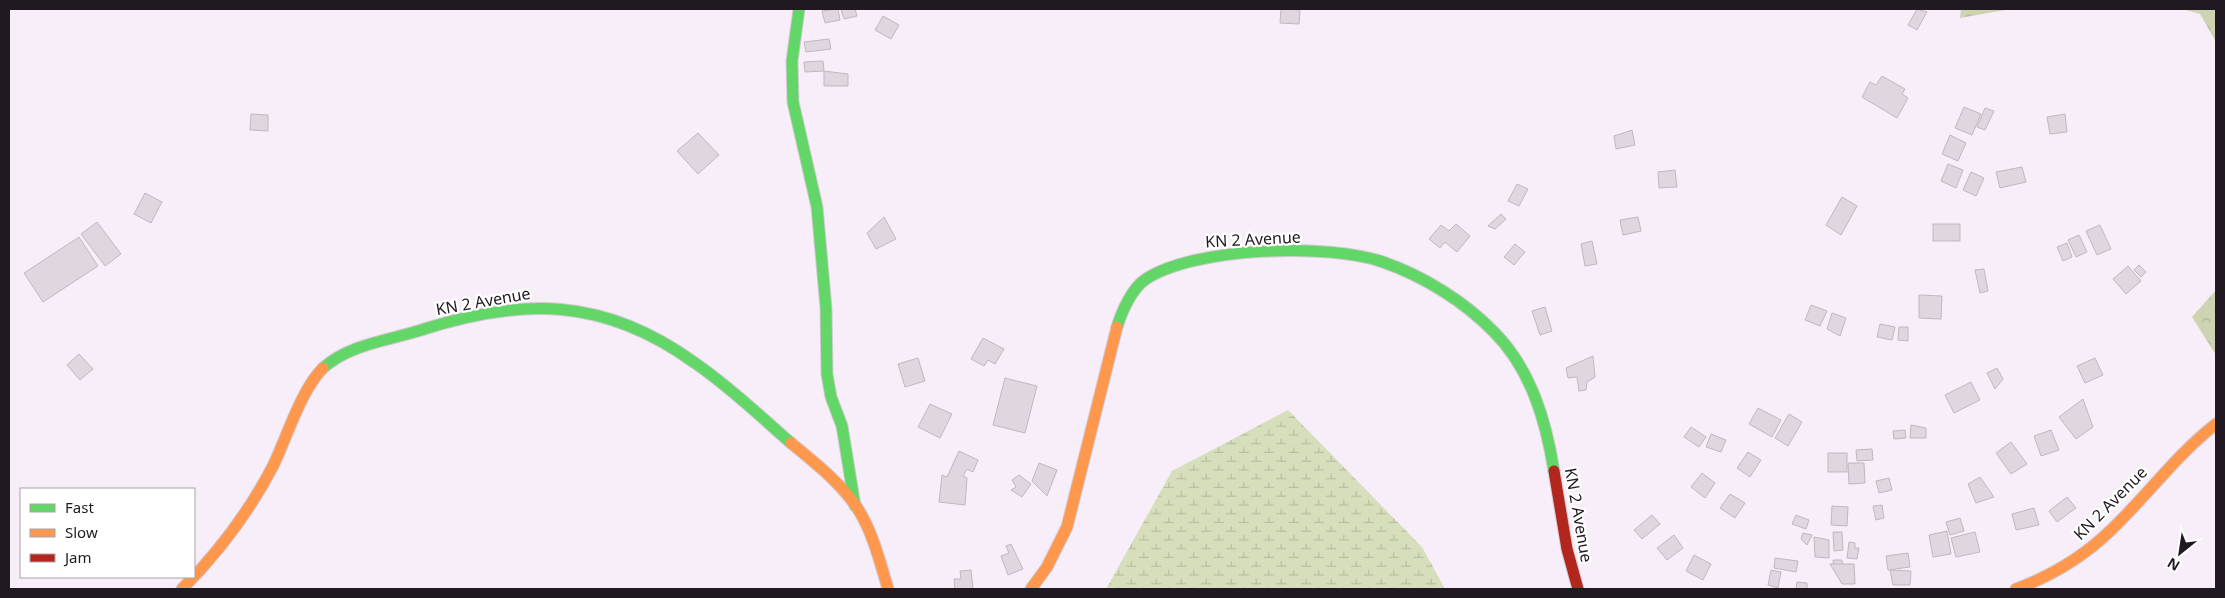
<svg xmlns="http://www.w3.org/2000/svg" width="2225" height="598" font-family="'Noto Sans',sans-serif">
<defs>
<pattern id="forest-crowns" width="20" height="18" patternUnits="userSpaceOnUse" patternTransform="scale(1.25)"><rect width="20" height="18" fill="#ced4b2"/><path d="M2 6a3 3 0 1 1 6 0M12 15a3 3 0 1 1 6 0" fill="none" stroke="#b1b599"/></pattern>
<pattern id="wetland-marsh" width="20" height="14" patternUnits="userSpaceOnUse" patternTransform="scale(1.25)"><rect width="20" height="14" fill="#d7debb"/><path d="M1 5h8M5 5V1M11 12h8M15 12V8" fill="none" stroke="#b8bea0"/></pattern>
</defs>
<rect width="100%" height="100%" fill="#f8eef9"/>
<g fill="url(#forest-crowns)">
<path d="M 1961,9 L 2011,9 L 1960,18 Z"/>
<path d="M 2182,9 L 2216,9 L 2216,42 L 2200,14 Z"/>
<path d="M 2216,290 L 2216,355 L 2192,317 Z"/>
</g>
<path fill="url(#wetland-marsh)" d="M 1288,410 L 1422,547 L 1445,589 L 1106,589 L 1172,471 Z"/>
<g fill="#dfd6e0" stroke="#c0b7c0">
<path d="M 838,9 L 840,20 L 825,23 L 822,11 Z"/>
<path d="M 841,9 L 855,9 L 857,16 L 844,19 Z"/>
<path d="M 1281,9 L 1300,10 L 1299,24 L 1280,23 Z"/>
<path d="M 1917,9 L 1927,12 L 1917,30 L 1908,25 Z"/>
<path d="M 883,16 L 899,25 L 891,39 L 875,30 Z"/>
<path d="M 829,39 L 831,49 L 806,52 L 804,42 Z"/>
<path d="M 823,61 L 824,71 L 805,72 L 804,62 Z"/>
<path d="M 824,71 L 848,74 L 848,86 L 824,86 Z"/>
<path d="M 1882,76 L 1905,89 L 1902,94 L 1908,98 L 1897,118 L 1862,97 L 1870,82 L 1876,85 Z"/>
<path d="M 1964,107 L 1981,114 L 1972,135 L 1955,128 Z"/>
<path d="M 1985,108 L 1994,111 L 1985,130 L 1977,127 Z"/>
<path d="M 251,114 L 268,115 L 268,131 L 250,130 Z"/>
<path d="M 2065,114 L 2067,132 L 2050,134 L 2047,117 Z"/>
<path d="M 1632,130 L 1635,145 L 1616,149 L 1614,136 Z"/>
<path d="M 698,133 L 719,155 L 698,174 L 677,151 Z"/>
<path d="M 1950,135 L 1966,143 L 1958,161 L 1942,154 Z"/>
<path d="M 1948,164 L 1963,170 L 1956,188 L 1941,181 Z"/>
<path d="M 2022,167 L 2026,182 L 2000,188 L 1996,172 Z"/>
<path d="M 1675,170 L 1677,187 L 1659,188 L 1658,172 Z"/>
<path d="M 1971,172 L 1984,178 L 1976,196 L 1963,190 Z"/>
<path d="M 1517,184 L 1528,189 L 1519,206 L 1508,201 Z"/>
<path d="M 145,193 L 162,202 L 151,223 L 134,214 Z"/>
<path d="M 1842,197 L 1857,206 L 1841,235 L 1826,225 Z"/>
<path d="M 1501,214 L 1506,219 L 1495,229 L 1488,226 Z"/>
<path d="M 884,217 L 896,239 L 876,249 L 867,233 Z"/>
<path d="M 1638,217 L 1641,231 L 1623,235 L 1620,220 Z"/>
<path d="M 97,222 L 121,254 L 105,266 L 81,234 Z"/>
<path d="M 1456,224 L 1470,236 L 1457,252 L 1445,242 L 1440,248 L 1429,239 L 1441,225 L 1449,231 Z"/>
<rect x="1933" y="224" width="27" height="17"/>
<path d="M 2100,225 L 2111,249 L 2097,255 L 2086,231 Z"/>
<path d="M 2079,235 L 2087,252 L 2076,257 L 2068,240 Z"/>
<path d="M 79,237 L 98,266 L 43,302 L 24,273 Z"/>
<path d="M 1592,241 L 1597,264 L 1585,266 L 1581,244 Z"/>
<path d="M 2067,243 L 2072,257 L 2063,261 L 2057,247 Z"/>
<path d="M 1515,244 L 1525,252 L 1514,265 L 1504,257 Z"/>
<path d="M 2139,265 L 2146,272 L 2141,277 L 2134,270 Z"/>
<path d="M 2128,266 L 2141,281 L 2126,294 L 2113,279 Z"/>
<path d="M 1984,269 L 1988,291 L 1980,293 L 1975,270 Z"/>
<path d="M 1919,295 L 1942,296 L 1941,319 L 1919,318 Z"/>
<path d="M 1811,305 L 1827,311 L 1820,326 L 1805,320 Z"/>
<path d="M 1545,307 L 1552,331 L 1540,335 L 1532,311 Z"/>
<path d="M 1832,313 L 1846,318 L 1840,336 L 1827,329 Z"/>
<path d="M 1880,324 L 1895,327 L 1892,340 L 1877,337 Z"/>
<path d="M 1899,327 L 1908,327 L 1908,341 L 1898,340 Z"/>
<path d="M 983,338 L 1004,349 L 995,364 L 988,360 L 984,366 L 971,359 Z"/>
<path d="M 79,354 L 93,369 L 80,380 L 67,365 Z"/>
<path d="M 1593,356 L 1595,377 L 1587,382 L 1586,390 L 1579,391 L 1577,377 L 1568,378 L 1566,368 Z"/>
<path d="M 918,358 L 925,381 L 905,387 L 898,364 Z"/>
<path d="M 2095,358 L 2103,375 L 2085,383 L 2077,366 Z"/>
<path d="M 1997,368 L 2003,379 L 1995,389 L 1987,373 Z"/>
<path d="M 1005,378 L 1037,386 L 1025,433 L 993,425 Z"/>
<path d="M 1971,382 L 1980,400 L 1954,413 L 1945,395 Z"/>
<path d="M 2083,399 L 2093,427 L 2076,439 L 2059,417 Z"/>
<path d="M 930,404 L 952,414 L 940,438 L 918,427 Z"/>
<path d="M 1758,408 L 1781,420 L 1772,437 L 1749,424 Z"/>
<path d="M 1789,414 L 1802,422 L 1788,446 L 1775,438 Z"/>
<path d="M 1911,425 L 1926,428 L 1926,438 L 1910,438 Z"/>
<path d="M 1691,427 L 1706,437 L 1699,447 L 1684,437 Z"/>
<path d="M 1905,430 L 1906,438 L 1894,439 L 1893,431 Z"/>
<path d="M 2051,430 L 2059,450 L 2041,456 L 2034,436 Z"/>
<path d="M 1711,434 L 1726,440 L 1721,452 L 1706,447 Z"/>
<path d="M 2011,442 L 2027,464 L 2011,474 L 1996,453 Z"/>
<path d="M 1872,449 L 1873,460 L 1857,461 L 1856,450 Z"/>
<path d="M 959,451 L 978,460 L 973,472 L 967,469 L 963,476 L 967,478 L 965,505 L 939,502 L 942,475 L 947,477 Z"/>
<path d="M 1748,452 L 1761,460 L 1750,477 L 1737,468 Z"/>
<rect x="1828" y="453" width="19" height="19"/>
<path d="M 1039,463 L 1057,470 L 1047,496 L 1032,481 Z"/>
<path d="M 1848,463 L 1864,463 L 1865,483 L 1849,484 Z"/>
<path d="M 1702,473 L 1715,483 L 1705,498 L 1691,487 Z"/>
<path d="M 1019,475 L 1031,484 L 1022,497 L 1011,490 L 1016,487 L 1012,480 Z"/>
<path d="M 1980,477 L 1994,497 L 1976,503 L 1968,484 Z"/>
<path d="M 1889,478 L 1892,490 L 1879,493 L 1876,481 Z"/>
<path d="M 1730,494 L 1745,503 L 1735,518 L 1720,508 Z"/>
<path d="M 2067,497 L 2076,508 L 2057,522 L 2049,511 Z"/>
<path d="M 1882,505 L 1884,518 L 1876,520 L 1873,506 Z"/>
<path d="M 1832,506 L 1848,507 L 1847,526 L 1831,525 Z"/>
<path d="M 2034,508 L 2039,525 L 2016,530 L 2012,514 Z"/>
<path d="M 1652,515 L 1660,524 L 1642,539 L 1634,530 Z"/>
<path d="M 1796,515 L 1809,520 L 1806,529 L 1792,524 Z"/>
<path d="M 1960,518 L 1964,531 L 1950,535 L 1946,522 Z"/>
<path d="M 1947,531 L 1951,554 L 1933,557 L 1929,535 Z"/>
<path d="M 1833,532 L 1842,532 L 1843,550 L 1834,551 Z"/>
<path d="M 1975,532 L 1980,552 L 1956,557 L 1951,538 Z"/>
<path d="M 1803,533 L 1812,535 L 1807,545 L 1801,539 Z"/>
<path d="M 1674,535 L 1683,548 L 1667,560 L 1657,548 Z"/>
<path d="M 1814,537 L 1829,540 L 1829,558 L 1815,557 Z"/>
<path d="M 1849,542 L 1855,543 L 1855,548 L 1859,548 L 1857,559 L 1847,558 Z"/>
<path d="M 1011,544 L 1023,569 L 1008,575 L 1001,556 L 1009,553 L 1006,546 Z"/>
<path d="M 1908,553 L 1910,567 L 1888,570 L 1886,556 Z"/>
<path d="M 1694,555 L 1711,564 L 1703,580 L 1686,571 Z"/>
<path d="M 1775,558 L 1798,561 L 1796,572 L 1774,568 Z"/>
<path d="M 1833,560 L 1842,560 L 1843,567 L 1834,568 Z"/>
<path d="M 1830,564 L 1854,564 L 1855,584 L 1842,584 Z"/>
<path d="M 971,570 L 973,589 L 955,589 L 954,579 L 961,579 L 960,571 Z"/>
<path d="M 1771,570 L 1781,572 L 1778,588 L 1768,585 Z"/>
<path d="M 1890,570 L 1911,571 L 1910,585 L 1893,585 Z"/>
<path d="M 1797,582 L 1807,583 L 1807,589 L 1796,589 Z"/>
</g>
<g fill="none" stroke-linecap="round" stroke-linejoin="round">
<g stroke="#d2cad3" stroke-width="13">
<g id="fast">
<path d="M 799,9 L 792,61 L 793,102 L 817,207 L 826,308 L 827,374 L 831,397 L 842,426 L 855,506"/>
<path d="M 1117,327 C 1122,311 1132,288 1146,279 C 1195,247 1328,243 1383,262 C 1423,276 1464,301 1494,332 C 1531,369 1546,421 1554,471"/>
<path d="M 323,368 C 349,345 385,341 418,331 C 522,297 604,297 695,363 C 730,387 760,416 791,443"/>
</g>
</g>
<g stroke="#d2cad3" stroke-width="13">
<g id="slow">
<path d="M 791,443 C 815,463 841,483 858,509 C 873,533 880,562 888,589"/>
<path d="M 182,589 C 218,553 249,512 273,466 C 287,437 301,390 323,368"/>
<path d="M 1031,589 L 1047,567 L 1067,527 L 1117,327"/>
<path d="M 2016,589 C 2051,576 2083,557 2110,531 C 2147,496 2176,455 2216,424"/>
</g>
</g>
<g stroke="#d2cad3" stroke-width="13">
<path id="jam" d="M 1554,471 L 1567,549 L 1578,589"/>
</g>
<use href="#fast" stroke="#63d668" stroke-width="11"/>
<use href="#slow" stroke="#ff974d" stroke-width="11"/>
<use href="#jam" stroke="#b3261e" stroke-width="11"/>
</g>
<g text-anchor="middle" stroke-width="4.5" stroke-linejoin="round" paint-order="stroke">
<g font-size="16" fill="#211922" stroke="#fff">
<text transform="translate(1253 239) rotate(-3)" y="6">KN 2 Avenue</text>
<text transform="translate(483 301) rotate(-10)" y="6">KN 2 Avenue</text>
<text transform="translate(2110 503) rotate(-45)" y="6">KN 2 Avenue</text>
<text transform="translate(1579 515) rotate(80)" y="6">KN 2 Avenue</text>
</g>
</g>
<rect width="2225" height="598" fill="none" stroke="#211922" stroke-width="20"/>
<rect x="20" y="488" width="175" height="90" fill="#ffffff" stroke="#a6a3a7"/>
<rect x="30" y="504" width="25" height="8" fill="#63d668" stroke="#a6a3a7"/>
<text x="65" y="513" font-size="15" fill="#211922">Fast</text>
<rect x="30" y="529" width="25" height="8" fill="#ff974d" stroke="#a6a3a7"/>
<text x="65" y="538" font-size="15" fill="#211922">Slow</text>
<rect x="30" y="554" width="25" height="8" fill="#b3261e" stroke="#a6a3a7"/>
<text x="65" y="563" font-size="15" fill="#211922">Jam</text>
<g transform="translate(2180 553) rotate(210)" stroke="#ffffff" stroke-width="4" paint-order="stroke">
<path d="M0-4L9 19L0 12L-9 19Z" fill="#211922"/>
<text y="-8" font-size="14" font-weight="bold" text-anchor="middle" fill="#211922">N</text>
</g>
</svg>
